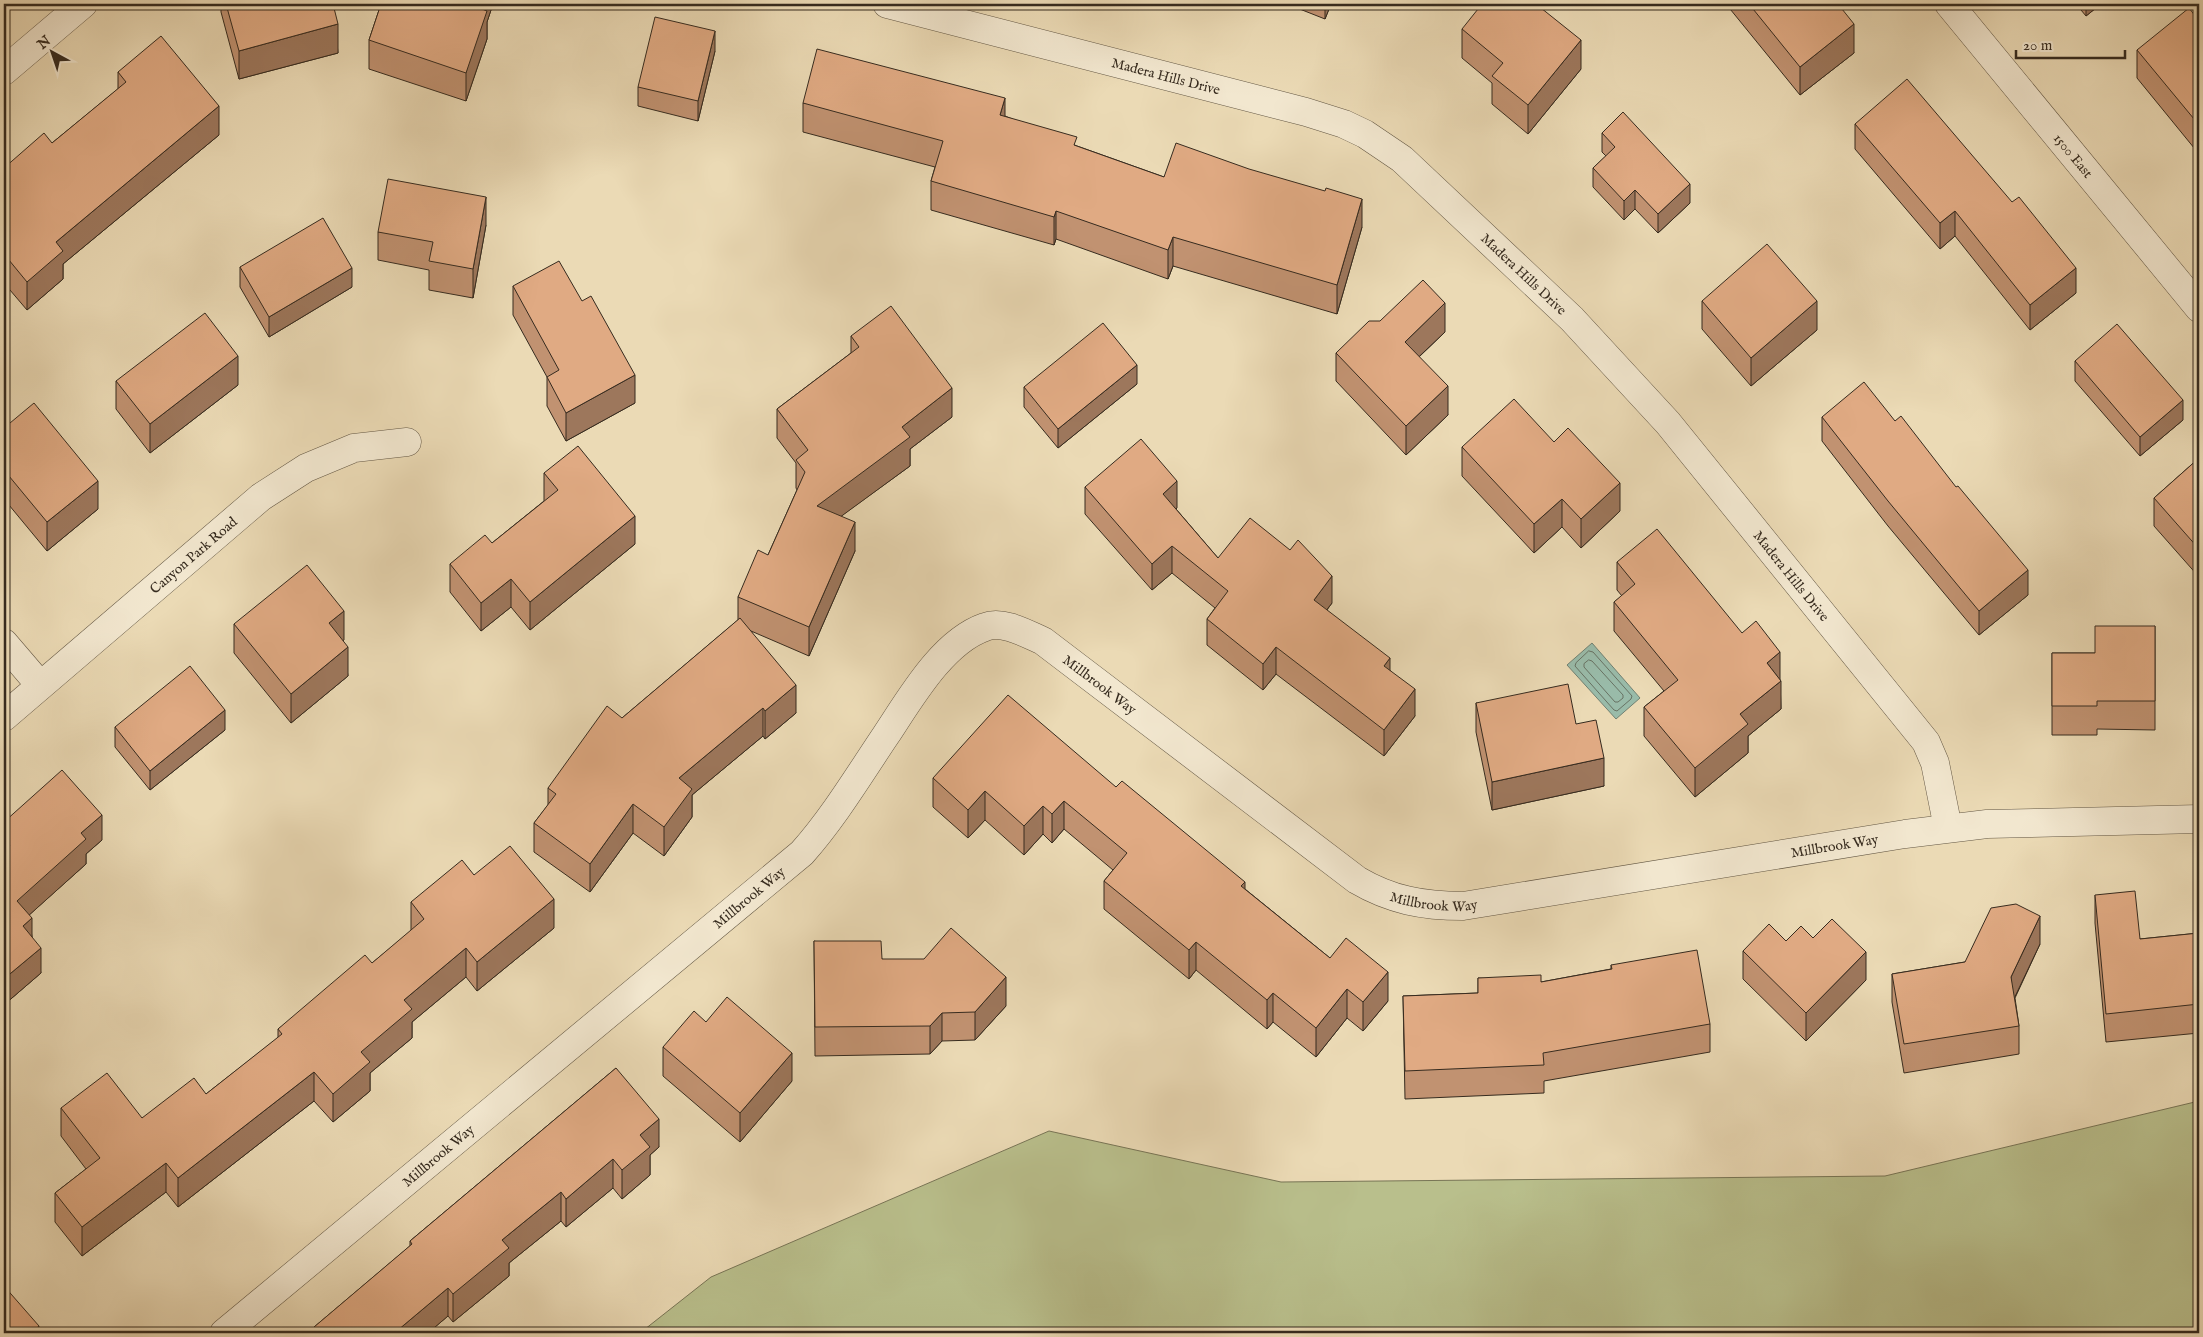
<svg xmlns="http://www.w3.org/2000/svg" width="2203" height="1337" font-family="'IM FELL English',serif">
<rect width="100%" height="100%" fill="#ebdab5"/>
<filter id="stains"><feTurbulence type="fractalNoise" baseFrequency=".004" numOctaves="4"/><feColorMatrix values="0 0 0 0 .2 0 0 0 0 .09 0 0 0 0 .02 0 0 0 .5 -.17"/></filter>
<radialGradient id="worn" r=".72"><stop offset=".6" stop-color="#630" stop-opacity="0"/><stop offset="1" stop-color="#630" stop-opacity=".3"/></radialGradient>
<path fill="#b9bf8c" stroke="#787556" d="M 2199,1101 L 2199,1333 L 640,1333 L 711,1277 L 1049,1131 L 1281,1182 L 1885,1176 Z"/>
<path fill="#99bba9" stroke="#718172" d="M 1592,643 L 1640,698 L 1616,719 L 1567,665 Z"/>
<g fill="none" stroke-linecap="round" stroke-linejoin="round">
<g stroke="#687364" stroke-width="1">
<path d="M 1589,651 L 1593,652 L 1632,696 L 1631,699 L 1617,711 L 1614,710 L 1575,666 L 1576,663 Z"/>
<path d="M 1589,660 L 1592,661 L 1623,695 L 1623,698 L 1618,702 L 1615,702 L 1584,667 L 1584,664 Z"/>
</g>
<g stroke="#635744" stroke-width="29">
<g id="minor">
<path id="s1" d="M 887,4 L 1306,112 L 1344,124 L 1365,134 L 1402,159 L 1572,319 L 1668,423 L 1926,742 L 1935,763 L 1948,828"/>
<path id="s2" d="M 1949,4 L 2199,308"/>
<path d="M 4,71 L 83,4"/>
<path d="M 4,643 L 40,685"/>
<path id="s3" d="M 4,717 L 261,497 L 306,468 L 354,448 L 407,442"/>
<path id="s4" d="M 224,1333 L 802,853 C 834,817 859,775 886,735 C 910,699 942,642 985,627 C 1003,620 1027,634 1043,641 L 1357,880 C 1391,900 1423,906 1463,906 L 1905,834 L 1987,824 L 2199,819"/>
</g>
</g>
<use href="#minor" stroke="#f2e7cf" stroke-width="28"/>
</g>
<g fill="#c19271" stroke="#362b1f">
<path d="M 221,4 L 333,4 L 338,53 L 239,79 L 221,12 Z"/>
<path d="M 381,4 L 493,4 L 487,22 L 487,39 L 466,101 L 369,69 L 369,40 Z"/>
<path d="M 1287,4 L 1331,4 L 1325,19 Z"/>
<path d="M 1726,4 L 1838,4 L 1854,53 L 1800,95 Z"/>
<path d="M 2076,4 L 2101,4 L 2086,16 Z"/>
<path d="M 2199,21 L 2199,154 L 2137,78 L 2137,50 Z"/>
<path d="M 1462,29 L 1581,69 L 1528,134 L 1492,104 L 1492,83 L 1462,58 Z"/>
<path d="M 715,51 L 698,121 L 638,106 L 638,87 Z"/>
<path d="M 118,72 L 219,135 L 63,264 L 63,279 L 27,310 L 4,283 L 4,168 L 52,143 L 118,89 Z"/>
<path d="M 803,103 L 1005,116 L 1077,146 L 1164,177 L 1362,227 L 1337,314 L 1173,266 L 1168,279 L 1056,239 L 1054,245 L 931,210 L 931,181 L 935,167 L 803,132 Z"/>
<path d="M 1855,124 L 2076,293 L 2030,330 L 1955,236 L 1940,249 L 1855,149 Z"/>
<path d="M 1602,133 L 1690,203 L 1658,233 L 1635,209 L 1624,220 L 1593,187 L 1593,168 L 1606,156 L 1602,152 Z"/>
<path d="M 486,225 L 473,298 L 429,290 L 429,270 L 378,260 L 378,232 Z"/>
<path d="M 240,267 L 352,287 L 269,337 L 240,287 Z"/>
<path d="M 513,286 L 635,403 L 566,441 L 547,406 L 547,377 L 513,315 Z"/>
<path d="M 1702,301 L 1817,330 L 1751,386 L 1702,329 Z"/>
<path d="M 1445,332 L 1419,357 L 1448,415 L 1406,455 L 1336,381 L 1336,353 Z"/>
<path d="M 851,336 L 952,417 L 910,449 L 910,466 L 841,516 L 855,551 L 809,656 L 751,631 L 796,713 L 765,739 L 763,736 L 692,795 L 692,817 L 664,856 L 633,833 L 590,892 L 534,852 L 534,823 L 548,805 L 548,788 L 622,718 L 738,620 L 738,597 L 768,555 L 797,490 L 796,488 L 796,463 L 777,438 L 777,409 L 851,353 Z"/>
<path d="M 2075,361 L 2183,420 L 2140,456 L 2075,381 Z"/>
<path d="M 116,381 L 238,385 L 150,453 L 116,409 Z"/>
<path d="M 1137,384 L 1058,448 L 1024,407 L 1024,387 Z"/>
<path d="M 1822,417 L 1895,421 L 2028,595 L 1979,635 L 1888,526 L 1822,441 Z"/>
<path d="M 4,428 L 98,509 L 47,551 L 4,499 Z"/>
<path d="M 1462,447 L 1620,511 L 1581,548 L 1562,527 L 1534,553 L 1462,476 Z"/>
<path d="M 2199,458 L 2199,577 L 2154,526 L 2154,498 Z"/>
<path d="M 544,473 L 635,544 L 530,630 L 511,607 L 481,631 L 450,592 L 450,564 L 492,543 L 544,501 Z"/>
<path d="M 1085,487 L 1177,508 L 1176,509 L 1218,558 L 1332,603 L 1327,610 L 1390,670 L 1415,716 L 1384,756 L 1276,674 L 1263,690 L 1207,645 L 1207,619 L 1215,608 L 1172,573 L 1152,590 L 1085,514 Z"/>
<path d="M 1617,562 L 1780,680 L 1781,709 L 1748,736 L 1748,753 L 1695,797 L 1644,736 L 1644,707 L 1664,691 L 1614,631 L 1614,602 L 1622,596 L 1617,590 Z"/>
<path d="M 234,624 L 344,640 L 343,641 L 348,676 L 291,723 L 234,653 Z"/>
<path d="M 2155,626 L 2155,730 L 2097,729 L 2097,735 L 2052,735 L 2052,653 L 2095,653 Z"/>
<path d="M 1476,703 L 1576,724 L 1604,786 L 1492,810 L 1476,732 Z"/>
<path d="M 115,727 L 225,730 L 150,790 L 115,747 Z"/>
<path d="M 933,778 L 1116,787 L 1245,889 L 1330,958 L 1388,1001 L 1363,1031 L 1347,1018 L 1316,1057 L 1273,1022 L 1267,1029 L 1196,970 L 1189,979 L 1104,909 L 1104,881 L 1113,870 L 1064,829 L 1052,843 L 1043,834 L 1024,855 L 985,820 L 968,838 L 933,807 Z"/>
<path d="M 4,822 L 102,840 L 86,854 L 86,864 L 29,915 L 32,937 L 41,973 L 5,1004 L 4,1002 Z"/>
<path d="M 474,875 L 554,928 L 477,991 L 466,977 L 412,1022 L 412,1038 L 370,1073 L 370,1091 L 333,1122 L 314,1101 L 178,1207 L 166,1192 L 82,1256 L 55,1222 L 55,1193 L 86,1169 L 61,1136 L 61,1108 L 142,1118 L 206,1094 L 278,1038 L 278,1029 L 372,963 L 411,931 L 411,902 Z"/>
<path d="M 2095,895 L 2140,939 L 2199,933 L 2199,1033 L 2106,1042 L 2095,923 Z"/>
<path d="M 1813,938 L 1866,980 L 1806,1041 L 1743,979 L 1743,951 L 1786,941 Z"/>
<path d="M 814,941 L 882,959 L 1006,1006 L 975,1040 L 942,1041 L 930,1054 L 815,1056 Z"/>
<path d="M 2040,944 L 2015,998 L 2019,1026 L 2019,1054 L 1904,1073 L 1892,1002 L 1892,974 L 1965,962 Z"/>
<path d="M 1611,965 L 1710,1024 L 1710,1052 L 1544,1081 L 1544,1093 L 1405,1099 L 1403,996 L 1478,993 L 1478,978 L 1541,982 L 1611,969 Z"/>
<path d="M 706,1022 L 792,1081 L 740,1142 L 663,1076 L 663,1047 Z"/>
<path d="M 616,1068 L 659,1147 L 650,1155 L 650,1175 L 622,1199 L 613,1188 L 566,1227 L 561,1221 L 509,1263 L 509,1276 L 453,1322 L 448,1316 L 428,1333 L 307,1333 L 410,1246 L 410,1241 Z"/>
</g>
<g fill="#9d775c" stroke="#362b1f">
<path d="M 483,4 L 493,4 L 487,22 L 487,39 L 466,101 L 466,73 Z"/>
<path d="M 1325,4 L 1331,4 L 1325,19 Z"/>
<path d="M 2086,4 L 2101,4 L 2086,16 Z"/>
<path d="M 338,24 L 338,53 L 239,79 L 239,51 Z"/>
<path d="M 1854,24 L 1854,53 L 1800,95 L 1800,67 Z"/>
<path d="M 715,31 L 715,51 L 698,121 L 698,101 Z"/>
<path d="M 1581,40 L 1581,69 L 1528,134 L 1528,105 Z"/>
<path d="M 1005,98 L 1005,126 L 1000,115 Z"/>
<path d="M 219,106 L 219,135 L 63,264 L 63,279 L 27,310 L 27,282 L 56,242 Z"/>
<path d="M 1690,184 L 1690,203 L 1658,233 L 1658,214 Z"/>
<path d="M 1635,190 L 1635,209 L 1624,220 L 1624,201 Z"/>
<path d="M 486,197 L 486,225 L 473,298 L 473,269 Z"/>
<path d="M 1362,199 L 1362,227 L 1337,314 L 1337,285 Z"/>
<path d="M 1056,211 L 1056,239 L 1054,245 L 1054,217 Z"/>
<path d="M 1955,211 L 1955,236 L 1940,249 L 1940,223 Z"/>
<path d="M 1173,237 L 1173,266 L 1168,279 L 1168,250 Z"/>
<path d="M 352,268 L 352,287 L 269,337 L 269,317 Z"/>
<path d="M 2076,268 L 2076,293 L 2030,330 L 2030,305 Z"/>
<path d="M 1817,301 L 1817,330 L 1751,386 L 1751,358 Z"/>
<path d="M 1445,303 L 1445,332 L 1405,370 L 1405,342 Z"/>
<path d="M 238,356 L 238,385 L 150,453 L 150,424 Z"/>
<path d="M 1137,365 L 1137,384 L 1058,448 L 1058,429 Z"/>
<path d="M 635,375 L 635,403 L 566,441 L 566,413 Z"/>
<path d="M 1448,386 L 1448,415 L 1406,455 L 1406,426 Z"/>
<path d="M 952,388 L 952,417 L 910,449 L 910,466 L 817,534 L 817,506 L 902,427 Z"/>
<path d="M 2183,400 L 2183,420 L 2140,456 L 2140,437 Z"/>
<path d="M 98,481 L 98,509 L 47,551 L 47,522 Z"/>
<path d="M 1177,481 L 1177,508 L 1163,521 L 1163,494 Z"/>
<path d="M 1620,483 L 1620,511 L 1581,548 L 1581,519 Z"/>
<path d="M 1562,499 L 1562,527 L 1534,553 L 1534,524 Z"/>
<path d="M 635,516 L 635,544 L 530,630 L 530,602 Z"/>
<path d="M 855,522 L 855,551 L 809,656 L 809,627 Z"/>
<path d="M 1172,546 L 1172,573 L 1152,590 L 1152,564 Z"/>
<path d="M 2028,570 L 2028,595 L 1979,635 L 1979,611 Z"/>
<path d="M 1332,576 L 1332,603 L 1314,626 L 1314,600 Z"/>
<path d="M 511,579 L 511,607 L 481,631 L 481,603 Z"/>
<path d="M 344,611 L 344,640 L 329,652 L 329,623 Z"/>
<path d="M 348,647 L 348,676 L 291,723 L 291,694 Z"/>
<path d="M 1276,647 L 1276,674 L 1263,690 L 1263,664 Z"/>
<path d="M 1780,652 L 1780,680 L 1767,663 Z"/>
<path d="M 1390,658 L 1390,684 L 1384,666 Z"/>
<path d="M 1781,681 L 1781,709 L 1748,736 L 1748,753 L 1695,797 L 1695,768 L 1740,714 Z"/>
<path d="M 796,685 L 796,713 L 765,739 L 765,711 Z"/>
<path d="M 1415,689 L 1415,716 L 1384,756 L 1384,730 Z"/>
<path d="M 763,708 L 763,736 L 692,795 L 692,817 L 664,856 L 664,827 L 679,778 Z"/>
<path d="M 225,710 L 225,730 L 150,790 L 150,771 Z"/>
<path d="M 1604,758 L 1604,786 L 1492,810 L 1492,782 Z"/>
<path d="M 985,791 L 985,820 L 968,838 L 968,810 Z"/>
<path d="M 1064,801 L 1064,829 L 1052,843 L 1052,814 Z"/>
<path d="M 633,804 L 633,833 L 590,892 L 590,864 Z"/>
<path d="M 1043,806 L 1043,834 L 1024,855 L 1024,826 Z"/>
<path d="M 102,815 L 102,840 L 86,854 L 86,864 L 17,926 L 17,901 L 81,833 Z"/>
<path d="M 1245,882 L 1245,910 L 1241,886 Z"/>
<path d="M 554,899 L 554,928 L 477,991 L 477,962 Z"/>
<path d="M 2040,916 L 2040,944 L 2011,1005 L 2011,977 Z"/>
<path d="M 32,918 L 32,944 L 23,926 Z"/>
<path d="M 1196,942 L 1196,970 L 1189,979 L 1189,950 Z"/>
<path d="M 41,948 L 41,973 L 5,1004 L 5,978 Z"/>
<path d="M 466,948 L 466,977 L 412,1022 L 412,1038 L 370,1073 L 370,1091 L 333,1122 L 333,1094 L 361,1052 L 404,1000 Z"/>
<path d="M 1866,952 L 1866,980 L 1806,1041 L 1806,1013 Z"/>
<path d="M 1388,972 L 1388,1001 L 1363,1031 L 1363,1002 Z"/>
<path d="M 1006,977 L 1006,1006 L 975,1040 L 975,1012 Z"/>
<path d="M 1347,989 L 1347,1018 L 1316,1057 L 1316,1028 Z"/>
<path d="M 1273,993 L 1273,1022 L 1267,1029 L 1267,1000 Z"/>
<path d="M 942,1013 L 942,1041 L 930,1054 L 930,1026 Z"/>
<path d="M 792,1053 L 792,1081 L 740,1142 L 740,1113 Z"/>
<path d="M 314,1072 L 314,1101 L 178,1207 L 178,1178 Z"/>
<path d="M 659,1119 L 659,1147 L 650,1155 L 650,1175 L 622,1199 L 622,1170 L 640,1135 Z"/>
<path d="M 613,1159 L 613,1188 L 566,1227 L 566,1199 Z"/>
<path d="M 166,1163 L 166,1192 L 82,1256 L 82,1227 Z"/>
<path d="M 561,1192 L 561,1221 L 509,1263 L 509,1276 L 453,1322 L 453,1294 L 502,1240 Z"/>
<path d="M 448,1288 L 448,1316 L 428,1333 L 398,1333 L 398,1330 Z"/>
<path d="M 39,1326 L 39,1333 L 31,1333 Z"/>
</g>
<g fill="#e0aa83" stroke="#362b1f">
<path d="M 226,4 L 333,4 L 338,24 L 239,51 Z"/>
<path d="M 381,4 L 483,4 L 482,9 L 487,11 L 466,73 L 369,40 Z"/>
<path d="M 1482,4 L 1536,4 L 1581,40 L 1528,105 L 1492,76 L 1503,63 L 1462,29 Z"/>
<path d="M 1749,4 L 1838,4 L 1854,24 L 1800,67 Z"/>
<path d="M 2189,8 L 2199,21 L 2199,125 L 2137,50 Z"/>
<path d="M 655,17 L 715,31 L 698,101 L 638,87 Z"/>
<path d="M 161,36 L 219,106 L 56,242 L 63,251 L 27,282 L 4,254 L 4,168 L 44,133 L 52,143 L 126,82 L 118,72 Z"/>
<path d="M 817,49 L 1005,98 L 1000,115 L 1077,137 L 1074,145 L 1164,177 L 1176,143 L 1249,169 L 1325,191 L 1326,188 L 1362,199 L 1337,285 L 1173,237 L 1168,250 L 1056,211 L 1054,217 L 931,181 L 943,141 L 803,103 Z"/>
<path d="M 1907,79 L 2012,202 L 2019,197 L 2076,268 L 2030,305 L 1955,211 L 1940,223 L 1855,124 Z"/>
<path d="M 1623,112 L 1690,184 L 1658,214 L 1635,190 L 1624,201 L 1593,168 L 1615,147 L 1602,133 Z"/>
<path d="M 388,179 L 486,197 L 473,269 L 429,261 L 433,242 L 378,232 Z"/>
<path d="M 323,218 L 352,268 L 269,317 L 240,267 Z"/>
<path d="M 1767,244 L 1817,301 L 1751,358 L 1702,301 Z"/>
<path d="M 559,261 L 582,301 L 591,296 L 635,375 L 566,413 L 547,377 L 559,370 L 513,286 Z"/>
<path d="M 1423,280 L 1445,303 L 1405,342 L 1448,386 L 1406,426 L 1336,353 L 1369,321 L 1380,321 Z"/>
<path d="M 891,306 L 952,388 L 902,427 L 910,437 L 817,506 L 855,522 L 809,627 L 738,597 L 758,550 L 768,555 L 805,472 L 796,460 L 808,450 L 777,409 L 859,347 L 851,336 Z"/>
<path d="M 205,313 L 238,356 L 150,424 L 116,381 Z"/>
<path d="M 1103,323 L 1137,365 L 1058,429 L 1024,387 Z"/>
<path d="M 2117,324 L 2183,400 L 2140,437 L 2075,361 Z"/>
<path d="M 1864,382 L 1895,421 L 1901,416 L 1956,487 L 1958,486 L 2028,570 L 1979,611 L 1888,501 L 1822,417 Z"/>
<path d="M 1514,399 L 1554,442 L 1568,428 L 1620,483 L 1581,519 L 1562,499 L 1534,524 L 1462,447 Z"/>
<path d="M 34,403 L 98,481 L 47,522 L 4,470 L 4,428 Z"/>
<path d="M 1141,439 L 1177,481 L 1163,494 L 1218,558 L 1250,518 L 1290,550 L 1298,540 L 1332,576 L 1314,600 L 1390,658 L 1384,666 L 1415,689 L 1384,730 L 1276,647 L 1263,664 L 1207,619 L 1228,591 L 1172,546 L 1152,564 L 1085,487 Z"/>
<path d="M 578,446 L 635,516 L 530,602 L 511,579 L 481,603 L 450,564 L 485,535 L 492,543 L 558,490 L 544,473 Z"/>
<path d="M 2199,458 L 2199,549 L 2154,498 Z"/>
<path d="M 1657,529 L 1742,633 L 1756,621 L 1780,652 L 1767,663 L 1781,681 L 1740,714 L 1748,724 L 1695,768 L 1644,707 L 1678,680 L 1614,602 L 1635,584 L 1617,562 Z"/>
<path d="M 307,565 L 344,611 L 329,623 L 348,647 L 291,694 L 234,624 Z"/>
<path d="M 740,618 L 796,685 L 765,711 L 763,708 L 679,778 L 692,789 L 664,827 L 633,804 L 590,864 L 534,823 L 556,794 L 548,788 L 607,706 L 622,718 Z"/>
<path d="M 2095,626 L 2155,626 L 2155,701 L 2097,701 L 2097,706 L 2052,706 L 2052,653 L 2095,653 Z"/>
<path d="M 190,666 L 225,710 L 150,771 L 115,727 Z"/>
<path d="M 1568,684 L 1576,724 L 1596,720 L 1604,758 L 1492,782 L 1476,703 Z"/>
<path d="M 1008,695 L 1116,787 L 1122,781 L 1245,882 L 1241,886 L 1330,958 L 1346,938 L 1388,972 L 1363,1002 L 1347,989 L 1316,1028 L 1273,993 L 1267,1000 L 1196,942 L 1189,950 L 1104,881 L 1127,853 L 1064,801 L 1052,814 L 1043,806 L 1024,826 L 985,791 L 968,810 L 933,778 Z"/>
<path d="M 62,770 L 102,815 L 81,833 L 86,839 L 17,901 L 32,918 L 23,926 L 41,948 L 5,978 L 4,976 L 4,851 L 10,846 L 4,839 L 4,822 Z"/>
<path d="M 510,846 L 554,899 L 477,962 L 466,948 L 404,1000 L 412,1009 L 361,1052 L 370,1062 L 333,1094 L 314,1072 L 178,1178 L 166,1163 L 82,1227 L 55,1193 L 100,1158 L 61,1108 L 107,1073 L 142,1118 L 194,1078 L 206,1094 L 282,1034 L 278,1029 L 365,955 L 372,963 L 424,919 L 411,902 L 462,860 L 474,875 Z"/>
<path d="M 2135,891 L 2140,939 L 2199,933 L 2199,1004 L 2106,1014 L 2095,895 Z"/>
<path d="M 2016,904 L 2040,916 L 2011,977 L 2019,1026 L 1904,1044 L 1892,974 L 1965,962 L 1991,908 Z"/>
<path d="M 1832,919 L 1866,952 L 1806,1013 L 1743,951 L 1769,924 L 1786,941 L 1801,926 L 1813,938 Z"/>
<path d="M 951,928 L 1006,977 L 975,1012 L 942,1013 L 930,1026 L 815,1027 L 814,941 L 881,941 L 882,959 L 924,959 Z"/>
<path d="M 1697,950 L 1710,1024 L 1543,1053 L 1544,1065 L 1405,1071 L 1403,996 L 1478,993 L 1478,978 L 1541,975 L 1541,982 L 1612,969 L 1611,965 Z"/>
<path d="M 727,997 L 792,1053 L 740,1113 L 663,1047 L 694,1011 L 706,1022 Z"/>
<path d="M 616,1068 L 659,1119 L 640,1135 L 650,1147 L 622,1170 L 613,1159 L 566,1199 L 561,1192 L 502,1240 L 509,1248 L 453,1294 L 448,1288 L 398,1330 L 401,1333 L 307,1333 L 412,1244 L 410,1241 Z"/>
<path d="M 4,1286 L 39,1326 L 31,1333 L 4,1333 Z"/>
</g>
<g text-anchor="middle" stroke-width="5" stroke-linejoin="round" paint-order="stroke">
<g font-size="14" fill="#362b1f" stroke="#f2e7cf">
<text dy="5" stroke="none"><textPath href="#s1" startOffset="288">Madera Hills Drive</textPath></text>
<text dy="5" stroke="none"><textPath href="#s2" startOffset="196">1500 East</textPath></text>
<text dy="5" stroke="none"><textPath href="#s1" startOffset="708">Madera Hills Drive</textPath></text>
<text dy="5" stroke="none"><textPath href="#s3" startOffset="249">Canyon Park Road</textPath></text>
<text dy="5" stroke="none"><textPath href="#s1" startOffset="1112">Madera Hills Drive</textPath></text>
<text dy="5" stroke="none"><textPath href="#s4" startOffset="1178">Millbrook Way</textPath></text>
<text dy="5" stroke="none"><textPath href="#s4" startOffset="1988">Millbrook Way</textPath></text>
<text dy="5" stroke="none"><textPath href="#s4" startOffset="682">Millbrook Way</textPath></text>
<text dy="5" stroke="none"><textPath href="#s4" startOffset="1582">Millbrook Way</textPath></text>
<text dy="5" stroke="none"><textPath href="#s4" startOffset="278">Millbrook Way</textPath></text>
</g>
</g>
<rect width="2203" height="1337" fill="none" stroke="#ebdab5" stroke-width="20"/>
<rect x="5" y="5" width="2193" height="1327" fill="none" stroke="#362b1f" stroke-width="2.5"/>
<rect x="10" y="10" width="2183" height="1317" fill="none" stroke="#362b1f"/>
<g transform="translate(52 52) rotate(320)" stroke="#f2e7cf" stroke-width="4" paint-order="stroke">
<path d="M0-4L9 19L0 12L-9 19Z" fill="#362b1f"/>
<text y="-8" font-size="14" font-weight="bold" text-anchor="middle" fill="#362b1f">N</text>
</g>
<path d="M2016 50v8h109v-8" fill="none" stroke="#362b1f" stroke-width="2.5"/>
<text x="2023" y="50" font-size="15" fill="#362b1f" stroke="#f2e7cf" stroke-width="4" paint-order="stroke">20 m</text>
<rect width="100%" height="100%" filter="url(#stains)"/>
<rect width="100%" height="100%" fill="url(#worn)"/>
</svg>
